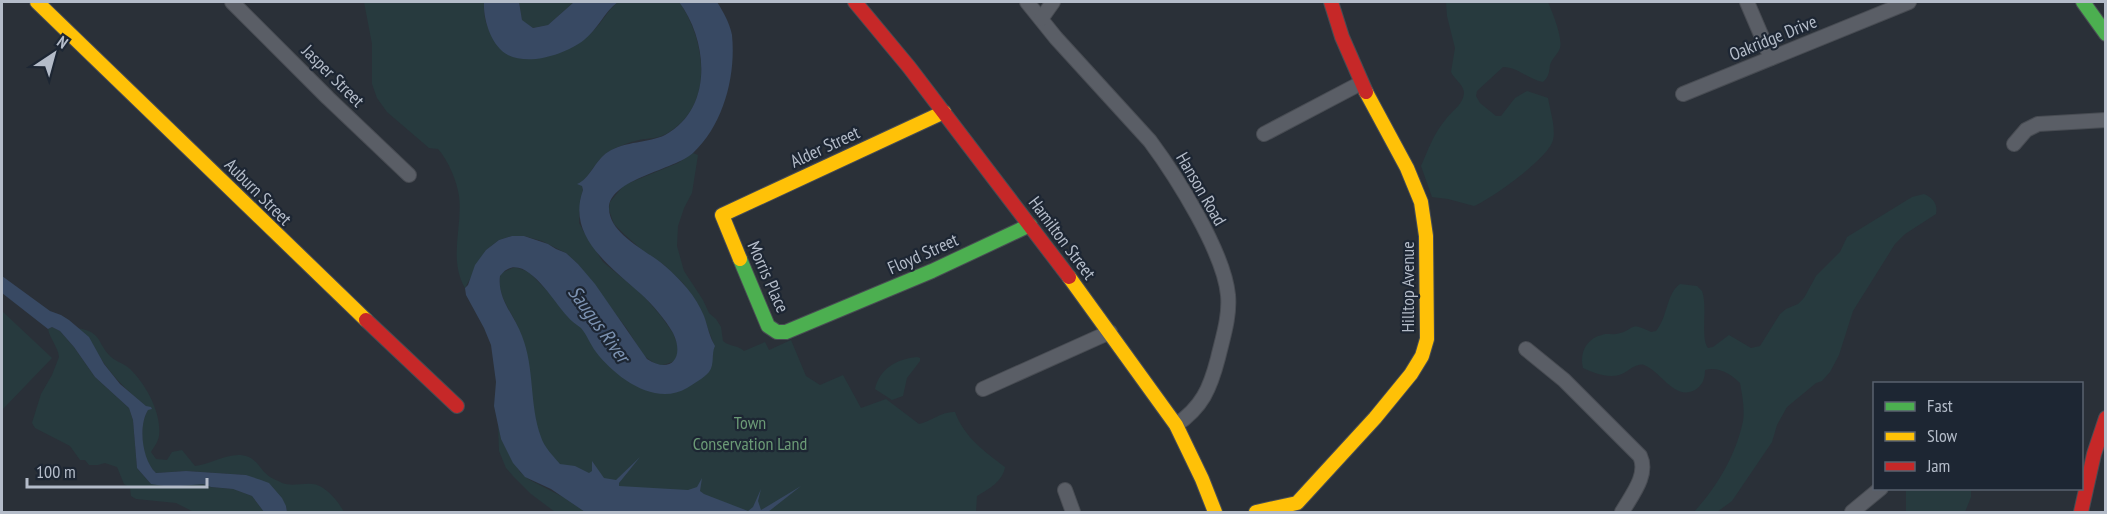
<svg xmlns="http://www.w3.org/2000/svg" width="2107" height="514" font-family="'PT Sans Narrow',sans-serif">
<rect width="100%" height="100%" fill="#2a3038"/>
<g fill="#273a3e">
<path d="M 364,2 L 484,2 C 483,20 488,34 502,47 C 505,50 509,55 513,56 C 537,66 577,48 594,30 C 603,21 608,10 618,2 L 679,2 L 680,3 C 707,43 714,107 666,134 C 657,139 648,138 639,140 C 630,142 616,147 608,152 C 596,160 591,174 581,183 L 583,190 L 580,201 L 579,223 L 584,232 L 603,262 L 642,294 L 661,316 L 673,333 L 679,349 L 677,358 L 675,361 L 663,365 L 657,365 L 644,356 L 627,329 L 578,264 L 566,253 L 542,241 L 524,236 L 512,236 L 499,240 L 486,250 L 465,288 C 448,259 463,226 459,196 C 457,181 448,160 438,149 L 429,148 L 387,112 L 377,98 L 372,84 L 372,44 Z"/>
<path d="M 519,2 L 574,2 L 548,25 L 533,28 L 522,21 Z"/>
<path d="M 1446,2 L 1548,2 C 1552,12 1563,37 1560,48 C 1558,54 1552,58 1550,65 C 1549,72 1549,77 1543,82 C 1529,80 1518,67 1503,67 L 1477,91 L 1476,96 L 1480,103 L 1496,116 L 1501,116 L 1515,98 L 1527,91 L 1548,98 C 1550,110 1556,128 1553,140 C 1549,158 1491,199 1474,206 L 1448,199 L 1432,197 L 1421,166 C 1428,150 1434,133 1446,119 C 1452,111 1464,104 1464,92 C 1463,84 1454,79 1451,72 L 1455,48 L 1447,16 Z"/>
<path d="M 693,153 L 698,155 L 692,193 L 684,208 L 678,226 L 677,246 L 684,271 L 703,300 L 709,313 L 716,319 L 721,327 L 723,341 C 730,347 738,345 744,351 L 765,342 L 769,350 L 791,340 L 806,376 L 820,385 L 843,375 L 861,408 L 886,399 L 919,424 C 932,421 942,411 955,412 C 964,437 985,452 1005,467 C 1003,481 989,489 977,496 L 976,512 L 733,512 L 614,489 L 556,462 L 540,444 L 518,327 C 511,311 495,293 501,273 L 515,267 L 529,272 L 630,377 L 713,358 L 713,342 L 700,308 L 694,298 L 683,283 L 663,264 L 643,251 L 624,234 L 614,224 L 609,210 L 610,202 L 624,185 L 678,163 Z"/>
<path d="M 1924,194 C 1933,198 1938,204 1936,214 L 1905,234 L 1895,244 L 1853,311 L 1839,355 L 1830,372 L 1822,381 L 1816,383 L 1787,407 L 1777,425 L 1772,442 L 1732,501 L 1717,512 L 1694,512 C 1717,487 1736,455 1743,421 C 1745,409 1742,394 1740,383 C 1731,374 1718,366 1705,370 C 1705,378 1703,385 1695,390 C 1674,401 1661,371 1644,365 C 1636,362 1627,373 1619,375 C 1607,378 1594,373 1583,368 C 1579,353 1587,338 1602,335 C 1606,333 1611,335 1616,334 C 1636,331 1627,320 1651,332 L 1656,331 C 1668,317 1666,294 1680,284 L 1697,286 L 1702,291 C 1708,307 1700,338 1708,348 L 1713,347 L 1729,335 L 1751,348 L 1760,346 L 1780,314 L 1786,309 L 1798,304 L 1804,298 L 1816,276 L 1840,252 L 1847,237 L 1912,197 Z"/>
<path d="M 2,311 L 52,358 L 2,410 Z"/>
<path d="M 52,327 L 60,331 L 74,347 L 95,377 L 129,408 L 133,420 L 137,468 L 151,484 L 203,484 L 211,487 L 233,489 L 252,496 L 264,512 L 194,512 L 176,503 L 136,499 L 131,496 L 130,488 L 124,484 L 117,467 L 105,463 L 98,465 L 89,465 L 85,460 L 80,460 L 70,446 L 35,428 L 32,423 L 41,394 L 52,375 L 59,357 C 58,347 50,339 48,329 Z"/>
<path d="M 78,328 C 103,333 96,342 111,357 C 117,362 125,364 130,369 C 146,384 162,414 159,436 C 158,442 154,447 151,452 L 156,459 L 167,460 L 172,452 L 182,450 L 195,466 C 211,464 225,454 241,455 C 258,457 259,470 270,477 C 273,479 279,481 282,483 C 296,488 311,479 323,488 C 332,494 339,503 344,512 L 287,512 L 286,506 L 246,475 L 186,471 L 156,473 C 141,460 138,426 148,410 L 146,406 C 131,394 117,381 106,366 C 95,351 93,340 78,328 Z"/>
<path d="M 917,357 L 920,358 L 920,361 L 907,378 L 903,396 L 892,400 L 875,389 C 880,368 897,359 917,357 Z"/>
<path d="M 498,424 L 501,439 L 520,472 L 530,480 L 565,498 L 585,512 L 555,512 L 531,494 L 513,476 L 506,468 L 499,451 Z"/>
<path d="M 1906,489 L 1971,489 L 1971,497 L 1965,512 L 1906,512 Z"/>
</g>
<g fill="#384963">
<path d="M 484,2 L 519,2 L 522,20 L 533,28 L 548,25 L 574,2 L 618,2 C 604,12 598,29 584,40 C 566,54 530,66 508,55 C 491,46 483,19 484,2 Z"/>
<path d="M 679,2 L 717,2 C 723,11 730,24 732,35 C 736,75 724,124 693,153 C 675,170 608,179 609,209 C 610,235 648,251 665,266 C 681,280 696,296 704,316 C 708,327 709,336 715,346 C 711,354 715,364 709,372 C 704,378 693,384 687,388 C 655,407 615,377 596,352 C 590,344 587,335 581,328 C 576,324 571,321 567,316 C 553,301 522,246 500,276 C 497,299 515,316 522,336 C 535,369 529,404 541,437 C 544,447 553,456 560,464 L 575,466 L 589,473 L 592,471 L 592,461 L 604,478 L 616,480 L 640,457 L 619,483 L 619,486 L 688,490 L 697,487 L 702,478 L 700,491 L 704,494 L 748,511 L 753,507 L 761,489 L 758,501 L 761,510 L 801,486 L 768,512 L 585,512 L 551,489 L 525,477 L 513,463 L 501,439 L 494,406 L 496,382 L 491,345 L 484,328 L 466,295 L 465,288 L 468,285 L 475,265 L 486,250 L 499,240 L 512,236 L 524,236 L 548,244 L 556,249 L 566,253 L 578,264 L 595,284 L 647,359 C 671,375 685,357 673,333 C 665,319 653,305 641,294 C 611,267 566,236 583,190 L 582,186 L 577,184 C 590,179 595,160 608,152 C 625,141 649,143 665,135 C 714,109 708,40 679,2 Z"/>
<path d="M 2,276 L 50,311 L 61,315 L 69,320 L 89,337 L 104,364 L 120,384 L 146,406 L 151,407 L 152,409 L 148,410 C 138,426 142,460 156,473 L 186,471 L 246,475 L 261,480 L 269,483 L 282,498 L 286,506 L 287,512 L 264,512 L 252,496 L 233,489 L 211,487 L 203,484 L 170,487 L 151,484 L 137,468 L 133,420 L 129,408 L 95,377 L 74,347 L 60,331 L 52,327 L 48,329 L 2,293 Z"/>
</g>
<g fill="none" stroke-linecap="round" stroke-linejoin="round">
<g stroke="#484c53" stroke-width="16">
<g id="street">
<path d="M 232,2 L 328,98 L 409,175"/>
<path d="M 1027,2 L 1056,38 L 1150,141 C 1176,176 1224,252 1228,295 C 1230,316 1223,337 1218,358 C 1210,389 1202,407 1176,425"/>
<path d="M 1747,2 L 1771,58"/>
<path d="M 1041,19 L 1053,2"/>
<path d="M 1683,94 L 1909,2"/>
<path d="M 1264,134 L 1361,83"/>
<path d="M 2014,144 L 2026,130 L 2038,124 L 2106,120"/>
<path d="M 1526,349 L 1564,380 L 1640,456 C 1649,475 1631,496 1622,512"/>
<path d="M 983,389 L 1110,332"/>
<path d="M 1065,490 L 1073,512"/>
<path d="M 1852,512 L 1881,488"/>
</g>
</g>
<g stroke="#484c53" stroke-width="16">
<g id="fast">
<path d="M 2083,2 L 2106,34"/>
<path d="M 740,259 L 768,326 L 777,332 L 786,332 L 932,271 L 1030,225"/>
</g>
</g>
<g stroke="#484c53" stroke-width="16">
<g id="slow">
<path d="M 37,2 L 366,320"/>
<path d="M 740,259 L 722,215 L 944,112"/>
<path d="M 1069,277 L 1176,425 L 1202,479 L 1215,512"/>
<path d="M 1256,512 L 1297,503 L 1375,418 L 1411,374 L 1422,356 L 1427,339 L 1426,236 L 1421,202 L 1407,168 L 1366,92"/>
</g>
</g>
<g stroke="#484c53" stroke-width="16">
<g id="jam">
<path d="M 855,2 L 909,67 L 1069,277"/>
<path d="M 1331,2 L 1342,37 L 1366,92"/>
<path d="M 366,320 L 457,406"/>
<path d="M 2081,512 L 2094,454 L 2106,418"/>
</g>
</g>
<use href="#street" stroke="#5a5e66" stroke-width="14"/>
<use href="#fast" stroke="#4caf50" stroke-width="14"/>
<use href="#slow" stroke="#ffc107" stroke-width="14"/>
<use href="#jam" stroke="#c62828" stroke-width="14"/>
</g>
<g text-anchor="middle" stroke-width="4.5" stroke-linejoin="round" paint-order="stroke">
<g font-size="18" fill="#b4bcc9" stroke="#1d2633">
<text transform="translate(1773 38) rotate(-22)" y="6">Oakridge Drive</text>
<text transform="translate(333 76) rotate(45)" y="6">Jasper Street</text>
<text transform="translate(825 147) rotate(-25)" y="6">Alder Street</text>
<text transform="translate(1201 189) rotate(60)" y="6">Hanson Road</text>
<text transform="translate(258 192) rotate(45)" y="6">Auburn Street</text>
<text transform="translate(1062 238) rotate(53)" y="6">Hamilton Street</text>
<text transform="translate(923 254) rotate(-24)" y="6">Floyd Street</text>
<text transform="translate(768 277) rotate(66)" y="6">Morris Place</text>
<text transform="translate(1408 287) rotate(-90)" y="6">Hilltop Avenue</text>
</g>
<g font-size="18" fill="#6b9a76" stroke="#1d2633">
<text x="750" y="429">Town<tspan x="750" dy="21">Conservation Land</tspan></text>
</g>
<g font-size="20" font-style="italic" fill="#7c92b1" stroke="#1d2633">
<text transform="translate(599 324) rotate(54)" y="7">Saugus River</text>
</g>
</g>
<rect width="2107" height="514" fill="none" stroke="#b4bcc9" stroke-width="6"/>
<rect x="1873" y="382" width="210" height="108" fill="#1d2633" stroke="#59626f" stroke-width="1.5"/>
<rect x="1885" y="402" width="30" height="9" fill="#4caf50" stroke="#59626f" stroke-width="1.5"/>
<text x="1927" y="412" font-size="18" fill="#b4bcc9">Fast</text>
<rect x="1885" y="432" width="30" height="9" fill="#ffc107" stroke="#59626f" stroke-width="1.5"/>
<text x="1927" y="442" font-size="18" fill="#b4bcc9">Slow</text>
<rect x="1885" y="462" width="30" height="9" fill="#c62828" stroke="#59626f" stroke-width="1.5"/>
<text x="1927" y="472" font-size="18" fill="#b4bcc9">Jam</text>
<g transform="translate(54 54) rotate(36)" stroke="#1d2633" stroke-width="4.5" paint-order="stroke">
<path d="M0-4.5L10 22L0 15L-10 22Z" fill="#b4bcc9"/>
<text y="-9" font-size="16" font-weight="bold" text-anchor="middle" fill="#b4bcc9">N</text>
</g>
<path d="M27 478v9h180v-9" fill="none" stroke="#b4bcc9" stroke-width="3"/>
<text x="36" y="478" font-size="18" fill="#b4bcc9" stroke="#1d2633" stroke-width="4.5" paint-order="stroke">100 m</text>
</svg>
